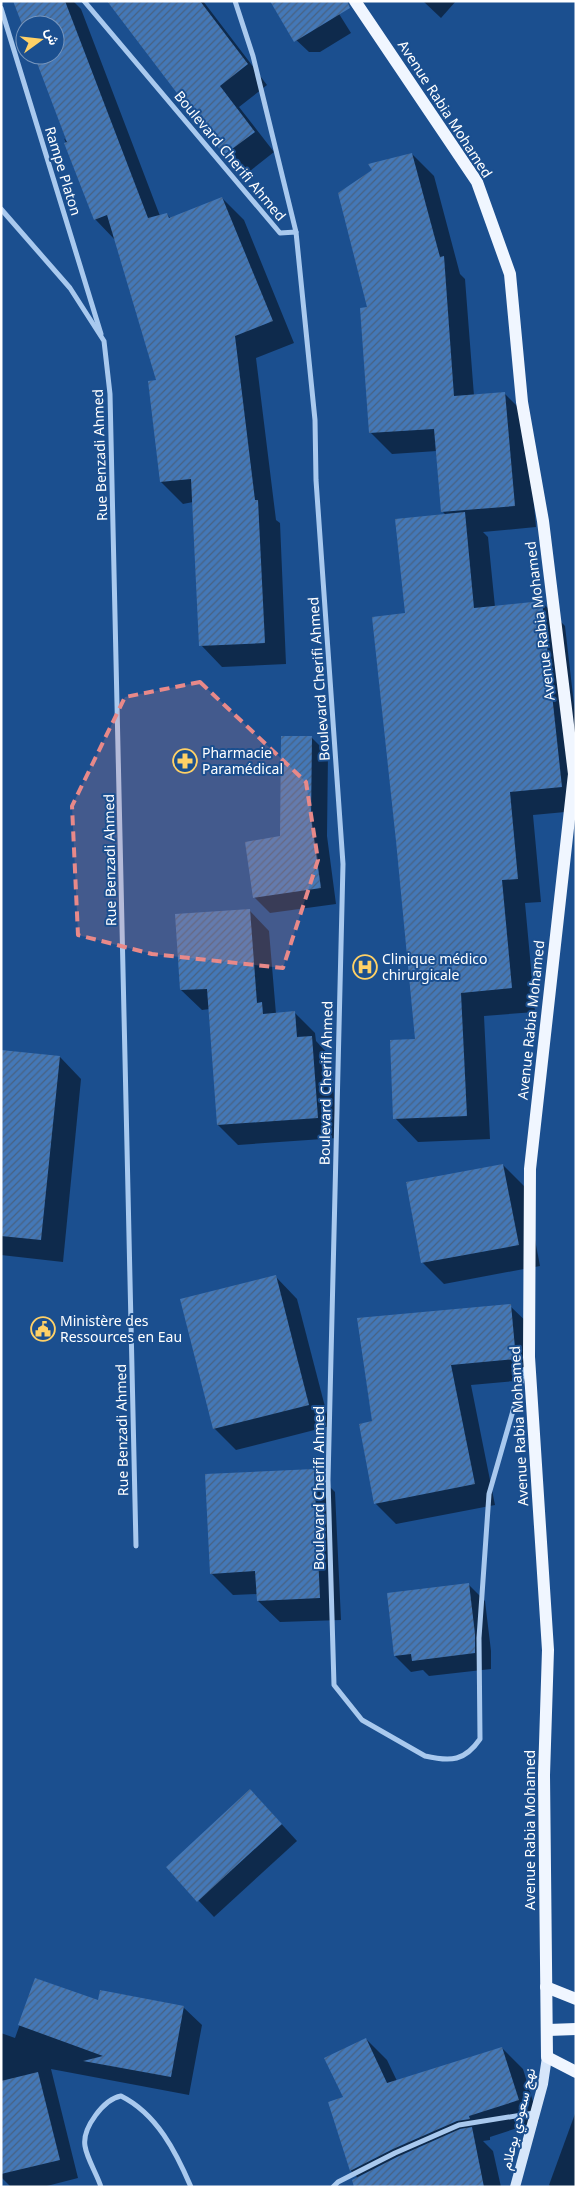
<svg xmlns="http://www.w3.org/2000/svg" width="577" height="2188" font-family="'Noto Sans',Vazirmatn,sans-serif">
<defs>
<pattern id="building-hatch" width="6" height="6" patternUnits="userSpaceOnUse" patternTransform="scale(1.25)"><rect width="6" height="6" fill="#4478b7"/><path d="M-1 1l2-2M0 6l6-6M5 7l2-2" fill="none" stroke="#486282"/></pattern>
</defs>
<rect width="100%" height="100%" fill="#1b4f8f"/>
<g fill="#0007">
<path d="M 22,1 L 73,1 L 81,9 L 160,216 L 167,214 L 171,219 L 222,198 L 244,220 L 294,343 L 256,358 L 276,520 L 280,523 L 286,664 L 222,667 L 201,645 L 193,502 L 183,504 L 161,482 L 158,381 L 116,241 L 95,219 L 64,138 L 69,144 L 35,55 L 55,55 L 55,25 L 25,25 L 25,29 Z"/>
<path d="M 108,1 L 203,1 L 267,85 L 239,107 L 274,152 L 245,175 L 225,155 Z"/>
<path d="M 331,1 L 351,33 L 320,52 L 309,52 L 292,36 Z"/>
<path d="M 423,1 L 456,1 L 441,18 Z"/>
<path d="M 412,154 L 434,176 L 460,274 L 465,279 L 474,396 L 504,393 L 526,415 L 536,527 L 483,532 L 488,537 L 495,607 L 542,602 L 565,626 L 576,722 L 576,811 L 533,815 L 541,902 L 525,903 L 535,1012 L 484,1016 L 490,1139 L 418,1142 L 395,1118 L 416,1041 L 406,614 L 446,515 L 443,512 L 437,451 L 392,454 L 370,432 L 368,308 Z"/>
<path d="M 312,738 L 328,754 L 327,836 L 336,904 L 270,913 L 254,897 L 281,838 Z"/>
<path d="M 249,910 L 269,931 L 276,1014 L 295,1013 L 315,1033 L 316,1041 L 331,1057 L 337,1138 L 238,1145 L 218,1125 L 210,1009 L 202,1010 L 181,990 Z"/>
<path d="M 1,1051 L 60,1057 L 81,1079 L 63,1262 L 1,1255 Z"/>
<path d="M 503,1165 L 525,1187 L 540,1266 L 444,1284 L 422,1262 Z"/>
<path d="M 276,1277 L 297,1299 L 330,1426 L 236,1450 L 214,1428 Z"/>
<path d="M 510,1306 L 531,1326 L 536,1379 L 471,1385 L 495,1505 L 396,1524 L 375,1503 L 373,1422 Z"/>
<path d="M 313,1470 L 335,1492 L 341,1620 L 280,1622 L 258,1601 L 258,1594 L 233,1595 L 211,1573 Z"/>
<path d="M 469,1585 L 485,1601 L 491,1651 L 491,1669 L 429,1676 L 423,1670 L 411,1672 L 395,1656 Z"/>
<path d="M 266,1807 L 297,1841 L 214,1917 L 167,1867 Z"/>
<path d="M 36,1979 L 99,2002 L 183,2007 L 202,2025 L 189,2095 L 51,2069 L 78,2178 L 43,2187 L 11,2187 L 1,2177 L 1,2033 L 15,2038 Z"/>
<path d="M 366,2039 L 387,2060 L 397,2081 L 502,2048 L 523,2069 L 539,2121 L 490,2137 L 490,2140 L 483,2141 L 493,2151 L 501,2187 L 355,2187 L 358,2178 L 351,2171 L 345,2098 Z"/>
<path d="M 576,2111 L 576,2187 L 551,2187 L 549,2185 Z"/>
</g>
<g fill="url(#building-hatch)">
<path d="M 13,1 L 65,1 L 148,218 L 167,213 L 169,218 L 222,197 L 273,321 L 235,336 L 255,500 L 258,500 L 265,643 L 199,646 L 191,479 L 160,482 L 148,381 L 156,380 L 107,215 L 94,220 L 64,143 L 67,142 L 34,55 L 55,55 L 55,25 L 25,25 L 25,32 Z"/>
<path d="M 107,1 L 200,1 L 248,64 L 220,86 L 255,132 L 224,155 Z"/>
<path d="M 270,1 L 347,1 L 350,8 L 294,42 Z"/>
<path d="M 412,153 L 440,257 L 444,256 L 454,396 L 505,392 L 515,506 L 441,512 L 434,429 L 369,433 L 360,308 L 367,307 L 338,193 L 372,170 L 368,164 Z"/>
<path d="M 465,512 L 474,608 L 542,601 L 562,787 L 510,792 L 518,879 L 502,880 L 512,988 L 461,993 L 467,1116 L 393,1119 L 390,1040 L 415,1039 L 396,841 L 372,617 L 405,613 L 395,519 Z"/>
<path d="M 281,736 L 312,736 L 311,819 L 321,888 L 253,898 L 245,842 L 280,836 Z"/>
<path d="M 250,909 L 257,1003 L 262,1002 L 263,1014 L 295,1011 L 297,1037 L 312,1036 L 318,1118 L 217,1125 L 207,989 L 180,990 L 175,914 Z"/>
<path d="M 1,1050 L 60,1056 L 41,1240 L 1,1236 Z"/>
<path d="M 503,1164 L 519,1245 L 421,1263 L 406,1182 Z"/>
<path d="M 276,1275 L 309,1405 L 213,1429 L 180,1299 Z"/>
<path d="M 511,1304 L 516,1359 L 451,1365 L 475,1484 L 374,1504 L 359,1424 L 372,1421 L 357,1318 Z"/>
<path d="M 314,1469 L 320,1598 L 257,1601 L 255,1571 L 210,1574 L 205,1474 Z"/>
<path d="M 469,1583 L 475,1634 L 475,1653 L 412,1661 L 411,1654 L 394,1656 L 387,1593 Z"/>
<path d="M 250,1789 L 282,1824 L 197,1902 L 166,1867 Z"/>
<path d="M 35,1978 L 98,2000 L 100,1990 L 184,2006 L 171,2077 L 83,2061 L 103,2056 L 18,2025 Z"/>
<path d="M 366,2038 L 387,2083 L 502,2047 L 519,2100 L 469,2116 L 470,2119 L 457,2121 L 393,2149 L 350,2171 L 328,2102 L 343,2097 L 324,2058 Z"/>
<path d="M 38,2072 L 60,2160 L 1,2174 L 1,2081 Z"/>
<path d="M 472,2127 L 484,2187 L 354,2187 L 352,2180 L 397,2157 L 460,2129 Z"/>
</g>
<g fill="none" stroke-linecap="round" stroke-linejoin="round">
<g stroke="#a9c9ee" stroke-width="5">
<path d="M 84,1 L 280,233 L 296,232 L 315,420 L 316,480 L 343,864 L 328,1480 L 334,1685 L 362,1720 L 425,1756 C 451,1762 465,1761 480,1739 L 479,1638 L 489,1494 L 525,1369"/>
<path d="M 235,1 L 253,56 L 296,232"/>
<path d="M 1,8 L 101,334"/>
<path d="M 1,209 L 70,288 L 104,341 L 110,394 L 136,1546"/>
<path d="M 101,2187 C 97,2174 87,2159 85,2146 C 82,2128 104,2099 121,2096 C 157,2114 176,2152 191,2187"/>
<path d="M 333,2187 L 338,2182 L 395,2153 L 459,2125 L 534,2113"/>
</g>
<path stroke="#d6e6fa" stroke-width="10" d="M 515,2187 L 543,2084 L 547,2057"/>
<g stroke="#f0f6ff" stroke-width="12">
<path d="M 355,1 L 477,182 L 510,274 L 522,402 L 543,521 L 574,774 L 530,1169 L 529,1357 L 548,1650 L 544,1775 L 547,2057 L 576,2072"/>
<path d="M 546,1987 L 576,1999"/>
<path d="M 548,2030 L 576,2029"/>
</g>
</g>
<path fill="#e88989" fill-opacity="0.2" stroke="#e88989" stroke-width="4" stroke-dasharray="10 6" stroke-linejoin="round" d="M 200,682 L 306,782 L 318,860 L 283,968 L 152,954 L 78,935 L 72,806 L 125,697 Z"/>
<defs>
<g id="pharmacy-ring" transform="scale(1.25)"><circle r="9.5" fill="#1b4f8f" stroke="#ffd166" stroke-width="1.5"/><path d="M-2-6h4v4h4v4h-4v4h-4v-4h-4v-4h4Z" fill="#ffd166"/></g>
<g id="hospital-ring" transform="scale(1.25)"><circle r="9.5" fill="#1b4f8f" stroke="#ffd166" stroke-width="1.5"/><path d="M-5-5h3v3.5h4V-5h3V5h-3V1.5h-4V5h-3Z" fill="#ffd166"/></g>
<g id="civic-ring" transform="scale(1.25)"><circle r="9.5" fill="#1b4f8f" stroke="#ffd166" stroke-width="1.5"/><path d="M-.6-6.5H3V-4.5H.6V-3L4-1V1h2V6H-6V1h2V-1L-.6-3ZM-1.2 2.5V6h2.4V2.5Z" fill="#ffd166"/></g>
</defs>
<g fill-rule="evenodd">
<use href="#pharmacy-ring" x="185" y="761"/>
<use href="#hospital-ring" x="365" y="967"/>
<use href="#civic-ring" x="43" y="1329"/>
</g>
<g text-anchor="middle" stroke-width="4" stroke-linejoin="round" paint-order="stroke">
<g font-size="14" fill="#fff" stroke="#1b4f8f">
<text transform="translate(445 109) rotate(57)" y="5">Avenue Rabia Mohamed</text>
<text transform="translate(230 156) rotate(50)" y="5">Boulevard Cherifi Ahmed</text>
<text transform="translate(63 171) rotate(73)" y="5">Rampe Platon</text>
<text transform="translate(100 455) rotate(-92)" y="5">Rue Benzadi Ahmed</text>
<text transform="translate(540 621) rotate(-97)" y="5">Avenue Rabia Mohamed</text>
<text transform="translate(319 679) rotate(-94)" y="5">Boulevard Cherifi Ahmed</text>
<text transform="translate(110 860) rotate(-91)" y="5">Rue Benzadi Ahmed</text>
<text transform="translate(531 1020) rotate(-84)" y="5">Avenue Rabia Mohamed</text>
<text transform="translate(326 1083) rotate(-89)" y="5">Boulevard Cherifi Ahmed</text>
<text transform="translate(519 1426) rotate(-93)" y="5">Avenue Rabia Mohamed</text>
<text transform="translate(122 1430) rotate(-91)" y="5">Rue Benzadi Ahmed</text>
<text transform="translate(319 1488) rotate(-90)" y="5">Boulevard Cherifi Ahmed</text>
<text transform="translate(530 1830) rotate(-90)" y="5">Avenue Rabia Mohamed</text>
<text transform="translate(518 2119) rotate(-76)" y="5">نهج سعودي بوعلام</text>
</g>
<g font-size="14" fill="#fff" stroke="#1b4f8f" text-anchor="start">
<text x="202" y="758">Pharmacie<tspan x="202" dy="16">Paramédical</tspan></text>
<text x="382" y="964">Clinique médico<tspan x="382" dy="16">chirurgicale</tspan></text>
<text x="60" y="1326">Ministère des<tspan x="60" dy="16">Ressources en Eau</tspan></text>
</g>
</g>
<rect width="577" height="2188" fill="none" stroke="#ffffff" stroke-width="5"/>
<g transform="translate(40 40) rotate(75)"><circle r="24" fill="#1b4f8f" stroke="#7695bc"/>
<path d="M0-4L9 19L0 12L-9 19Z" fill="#ffd166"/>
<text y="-8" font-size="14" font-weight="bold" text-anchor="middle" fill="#ffffff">ش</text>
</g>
</svg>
